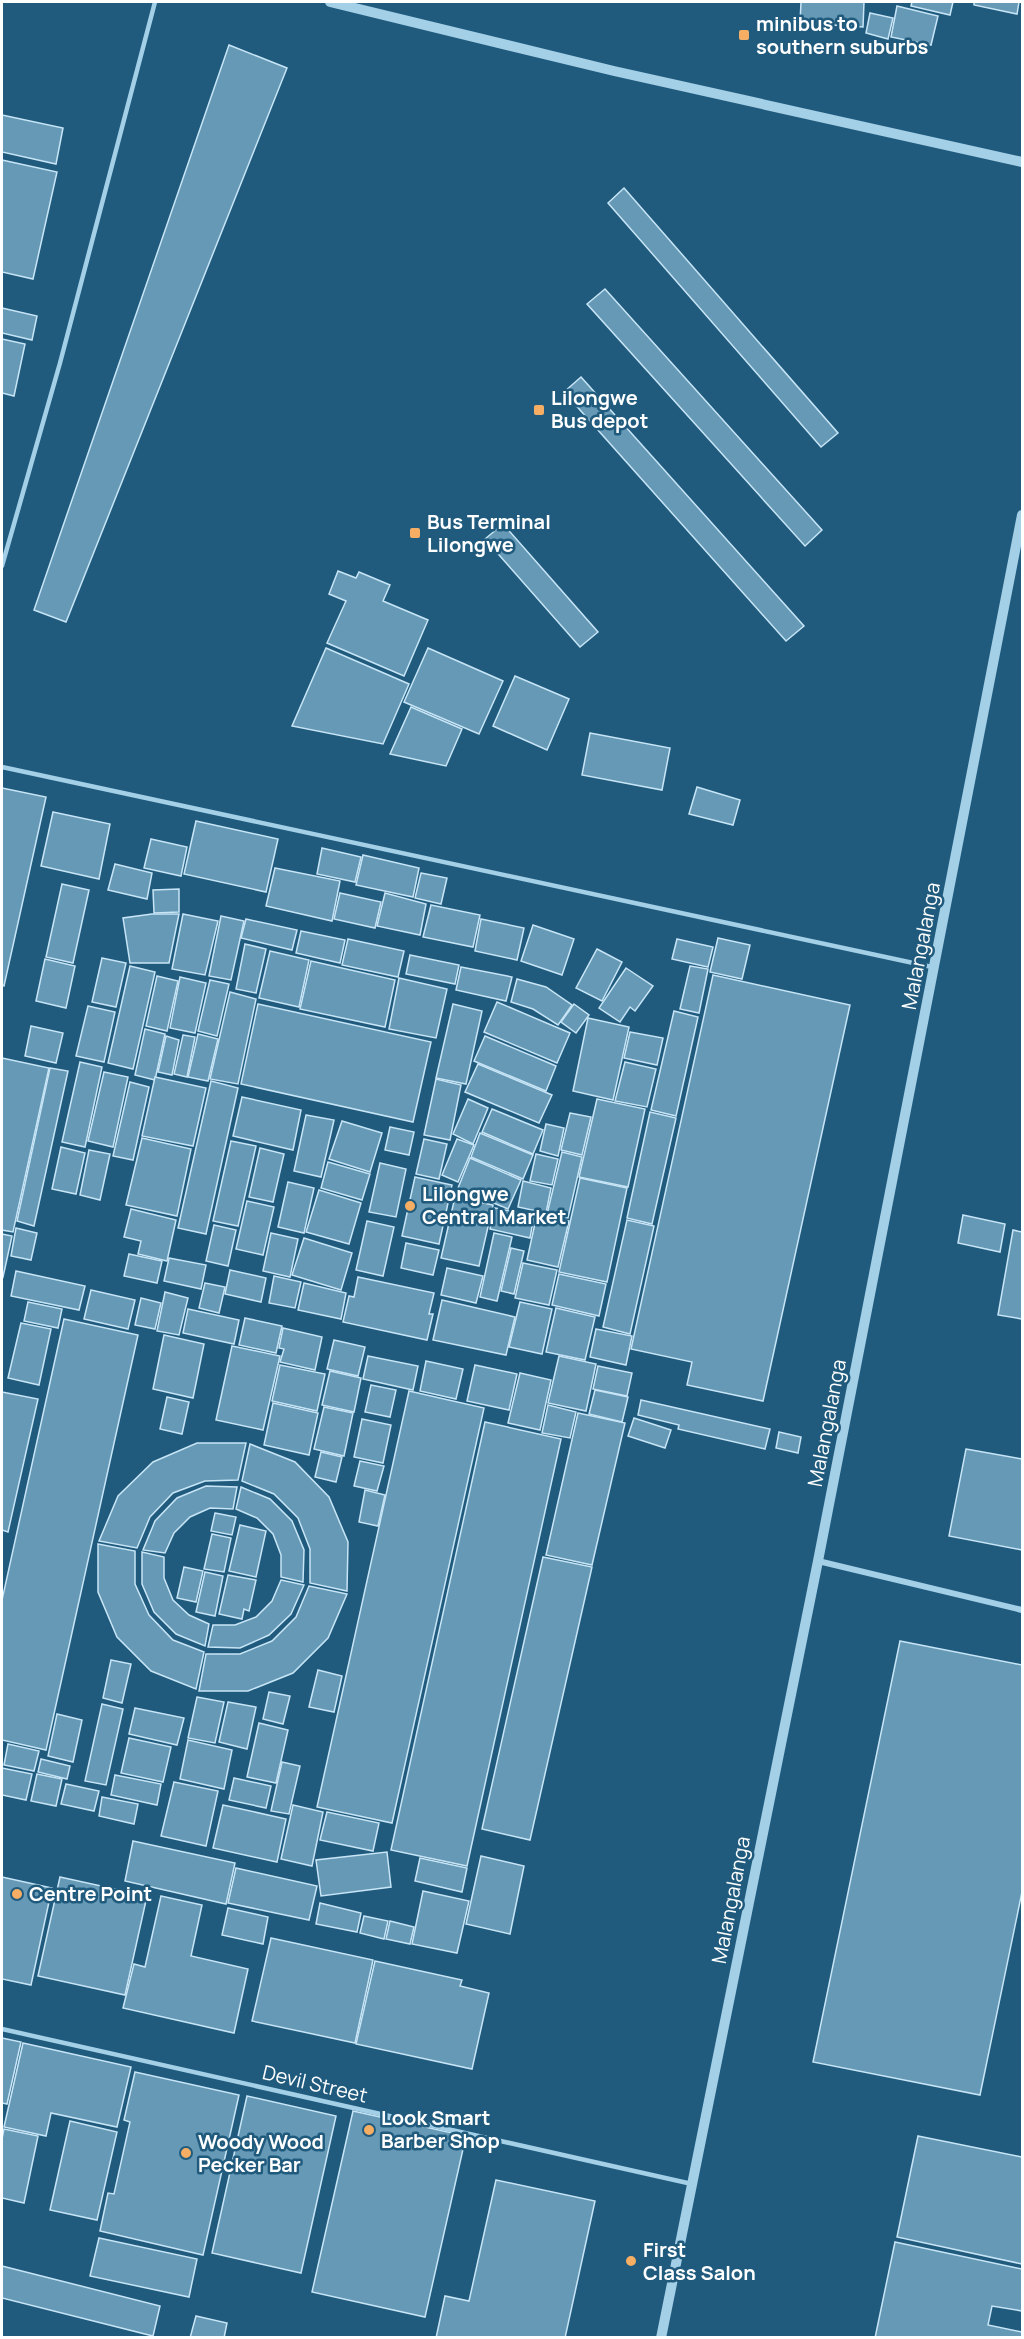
<svg xmlns="http://www.w3.org/2000/svg" width="1024" height="2339" font-family="Manrope,sans-serif">
<rect width="100%" height="100%" fill="#205b7e"/>
<g fill="#6599b5" stroke="#c7e5f6" stroke-width="1.5">
<path d="M 801,2 L 864,2 L 863,27 L 800,23 Z"/>
<path d="M 912,2 L 953,2 L 950,15 L 911,6 Z"/>
<path d="M 974,2 L 1019,2 L 1017,14 L 974,5 Z"/>
<path d="M 897,6 L 938,16 L 931,45 L 891,37 Z"/>
<path d="M 870,13 L 893,18 L 888,39 L 866,33 Z"/>
<path d="M 229,45 L 287,68 L 66,622 L 34,610 Z"/>
<path d="M 2,115 L 63,128 L 56,164 L 2,152 Z"/>
<path d="M 2,160 L 57,172 L 33,279 L 2,272 Z"/>
<path d="M 624,188 L 838,433 L 821,447 L 608,203 Z"/>
<path d="M 605,289 L 822,530 L 805,546 L 587,304 Z"/>
<path d="M 2,308 L 37,316 L 32,340 L 2,333 Z"/>
<path d="M 2,339 L 25,344 L 14,396 L 2,393 Z"/>
<path d="M 581,377 L 804,626 L 786,641 L 564,392 Z"/>
<path d="M 503,524 L 598,632 L 580,647 L 485,539 Z"/>
<path d="M 338,571 L 356,578 L 359,572 L 390,585 L 383,601 L 428,620 L 404,676 L 327,643 L 346,601 L 329,594 Z"/>
<path d="M 326,648 L 409,684 L 383,744 L 292,726 Z"/>
<path d="M 428,648 L 503,681 L 479,734 L 404,702 Z"/>
<path d="M 515,676 L 569,699 L 547,750 L 493,726 Z"/>
<path d="M 411,707 L 462,729 L 446,766 L 390,754 Z"/>
<path d="M 590,733 L 670,748 L 662,790 L 582,775 Z"/>
<path d="M 697,787 L 740,800 L 733,825 L 689,814 Z"/>
<path d="M 2,788 L 46,797 L 4,986 L 2,985 Z"/>
<path d="M 53,812 L 110,824 L 99,879 L 41,866 Z"/>
<path d="M 196,821 L 278,839 L 266,892 L 184,874 Z"/>
<path d="M 151,839 L 187,847 L 181,876 L 144,868 Z"/>
<path d="M 322,848 L 361,857 L 355,882 L 317,874 Z"/>
<path d="M 363,855 L 419,868 L 413,897 L 356,885 Z"/>
<path d="M 115,864 L 152,873 L 147,899 L 108,890 Z"/>
<path d="M 275,868 L 340,881 L 332,921 L 266,906 Z"/>
<path d="M 421,873 L 447,878 L 441,904 L 415,898 Z"/>
<path d="M 62,884 L 89,890 L 73,963 L 46,957 Z"/>
<path d="M 179,889 L 179,912 L 154,913 L 153,890 Z"/>
<path d="M 340,893 L 381,902 L 375,928 L 334,919 Z"/>
<path d="M 385,893 L 426,904 L 420,935 L 377,926 Z"/>
<path d="M 431,905 L 480,915 L 473,947 L 423,937 Z"/>
<path d="M 152,914 L 179,914 L 169,963 L 130,963 L 123,918 Z"/>
<path d="M 183,914 L 218,921 L 205,975 L 172,969 Z"/>
<path d="M 221,916 L 244,921 L 231,980 L 209,976 Z"/>
<path d="M 246,919 L 297,930 L 292,950 L 241,938 Z"/>
<path d="M 481,919 L 524,928 L 517,960 L 475,951 Z"/>
<path d="M 533,925 L 574,939 L 562,975 L 521,961 Z"/>
<path d="M 301,931 L 345,940 L 340,963 L 296,953 Z"/>
<path d="M 718,938 L 750,945 L 742,979 L 710,972 Z"/>
<path d="M 348,939 L 404,951 L 398,977 L 342,965 Z"/>
<path d="M 677,939 L 713,947 L 708,967 L 672,959 Z"/>
<path d="M 245,944 L 266,949 L 256,993 L 236,989 Z"/>
<path d="M 597,949 L 622,962 L 602,1001 L 576,988 Z"/>
<path d="M 270,951 L 309,960 L 299,1007 L 259,998 Z"/>
<path d="M 410,955 L 459,965 L 455,984 L 406,974 Z"/>
<path d="M 102,958 L 126,963 L 116,1007 L 92,1002 Z"/>
<path d="M 45,959 L 75,966 L 66,1008 L 36,1001 Z"/>
<path d="M 311,961 L 395,980 L 385,1027 L 300,1009 Z"/>
<path d="M 130,966 L 155,972 L 133,1069 L 108,1063 Z"/>
<path d="M 690,966 L 708,969 L 699,1013 L 680,1009 Z"/>
<path d="M 461,967 L 512,977 L 506,1001 L 456,990 Z"/>
<path d="M 626,968 L 653,986 L 635,1011 L 630,1007 L 620,1022 L 599,1008 Z"/>
<path d="M 713,975 L 850,1005 L 763,1401 L 687,1385 L 692,1362 L 631,1349 Z"/>
<path d="M 157,976 L 178,981 L 167,1031 L 146,1026 Z"/>
<path d="M 180,977 L 206,983 L 195,1033 L 170,1028 Z"/>
<path d="M 399,978 L 447,989 L 436,1038 L 389,1029 Z"/>
<path d="M 517,979 L 546,987 L 572,1005 L 558,1025 L 533,1009 L 511,1002 Z"/>
<path d="M 210,980 L 229,984 L 217,1036 L 198,1031 Z"/>
<path d="M 230,992 L 256,999 L 238,1084 L 210,1079 Z"/>
<path d="M 497,1002 L 570,1033 L 557,1063 L 484,1032 Z"/>
<path d="M 258,1004 L 431,1042 L 413,1122 L 241,1084 Z"/>
<path d="M 453,1004 L 482,1011 L 466,1084 L 436,1078 Z"/>
<path d="M 574,1004 L 589,1015 L 576,1033 L 561,1022 Z"/>
<path d="M 88,1006 L 115,1012 L 104,1062 L 76,1056 Z"/>
<path d="M 674,1011 L 698,1017 L 676,1116 L 651,1110 Z"/>
<path d="M 588,1018 L 629,1027 L 613,1100 L 573,1091 Z"/>
<path d="M 31,1026 L 63,1033 L 56,1063 L 25,1056 Z"/>
<path d="M 145,1029 L 165,1034 L 155,1080 L 135,1075 Z"/>
<path d="M 630,1032 L 663,1038 L 657,1065 L 624,1058 Z"/>
<path d="M 198,1034 L 218,1039 L 208,1081 L 188,1077 Z"/>
<path d="M 183,1035 L 195,1037 L 187,1077 L 174,1074 Z"/>
<path d="M 166,1036 L 179,1040 L 172,1075 L 158,1072 Z"/>
<path d="M 485,1036 L 556,1066 L 546,1091 L 474,1061 Z"/>
<path d="M 2,1058 L 49,1068 L 13,1232 L 2,1230 Z"/>
<path d="M 80,1062 L 102,1067 L 85,1147 L 62,1142 Z"/>
<path d="M 625,1062 L 656,1069 L 647,1107 L 615,1101 Z"/>
<path d="M 478,1064 L 552,1095 L 539,1123 L 465,1092 Z"/>
<path d="M 50,1068 L 68,1071 L 34,1226 L 17,1221 Z"/>
<path d="M 104,1072 L 128,1077 L 113,1147 L 88,1141 Z"/>
<path d="M 155,1077 L 206,1088 L 193,1146 L 142,1136 Z"/>
<path d="M 436,1079 L 461,1085 L 450,1140 L 424,1135 Z"/>
<path d="M 211,1081 L 238,1088 L 206,1234 L 178,1228 Z"/>
<path d="M 130,1082 L 149,1087 L 133,1160 L 113,1156 Z"/>
<path d="M 242,1097 L 301,1110 L 293,1150 L 233,1136 Z"/>
<path d="M 468,1099 L 488,1108 L 473,1144 L 453,1134 Z"/>
<path d="M 597,1099 L 645,1109 L 628,1187 L 579,1177 Z"/>
<path d="M 492,1109 L 543,1130 L 533,1154 L 482,1132 Z"/>
<path d="M 650,1112 L 676,1118 L 652,1224 L 627,1218 Z"/>
<path d="M 570,1113 L 591,1117 L 582,1155 L 561,1150 Z"/>
<path d="M 306,1115 L 334,1120 L 321,1177 L 294,1171 Z"/>
<path d="M 342,1121 L 382,1133 L 370,1172 L 329,1159 Z"/>
<path d="M 546,1124 L 564,1128 L 558,1156 L 540,1151 Z"/>
<path d="M 390,1127 L 414,1132 L 409,1155 L 385,1150 Z"/>
<path d="M 480,1133 L 533,1155 L 523,1179 L 471,1157 Z"/>
<path d="M 142,1138 L 191,1149 L 177,1216 L 126,1205 Z"/>
<path d="M 424,1139 L 447,1144 L 439,1179 L 416,1174 Z"/>
<path d="M 457,1139 L 474,1145 L 458,1182 L 442,1175 Z"/>
<path d="M 231,1141 L 256,1146 L 238,1226 L 213,1221 Z"/>
<path d="M 61,1147 L 85,1153 L 76,1194 L 52,1189 Z"/>
<path d="M 260,1148 L 284,1154 L 273,1202 L 249,1197 Z"/>
<path d="M 89,1150 L 110,1154 L 100,1200 L 80,1195 Z"/>
<path d="M 562,1152 L 582,1157 L 568,1218 L 547,1214 Z"/>
<path d="M 536,1154 L 558,1159 L 552,1185 L 530,1181 Z"/>
<path d="M 470,1158 L 521,1180 L 508,1209 L 458,1188 Z"/>
<path d="M 328,1162 L 370,1174 L 362,1200 L 321,1188 Z"/>
<path d="M 380,1163 L 406,1169 L 396,1217 L 369,1212 Z"/>
<path d="M 415,1177 L 452,1185 L 439,1244 L 402,1236 Z"/>
<path d="M 580,1178 L 627,1188 L 607,1282 L 559,1272 Z"/>
<path d="M 523,1181 L 551,1188 L 546,1213 L 518,1207 Z"/>
<path d="M 288,1182 L 314,1188 L 304,1233 L 278,1227 Z"/>
<path d="M 319,1190 L 361,1203 L 349,1244 L 306,1232 Z"/>
<path d="M 455,1197 L 493,1205 L 479,1266 L 441,1258 Z"/>
<path d="M 247,1201 L 274,1207 L 263,1255 L 236,1249 Z"/>
<path d="M 495,1208 L 534,1216 L 530,1238 L 490,1229 Z"/>
<path d="M 131,1209 L 176,1220 L 167,1261 L 138,1254 L 141,1241 L 124,1237 Z"/>
<path d="M 537,1214 L 569,1221 L 558,1267 L 527,1260 Z"/>
<path d="M 963,1215 L 1005,1224 L 1000,1252 L 958,1243 Z"/>
<path d="M 627,1220 L 654,1226 L 630,1334 L 603,1327 Z"/>
<path d="M 367,1221 L 394,1227 L 383,1276 L 356,1270 Z"/>
<path d="M 214,1225 L 236,1230 L 228,1266 L 206,1261 Z"/>
<path d="M 16,1228 L 37,1233 L 31,1260 L 11,1256 Z"/>
<path d="M 1013,1230 L 1022,1232 L 1022,1319 L 998,1315 Z"/>
<path d="M 271,1233 L 298,1239 L 290,1277 L 263,1271 Z"/>
<path d="M 494,1233 L 512,1237 L 497,1301 L 480,1297 Z"/>
<path d="M 2,1234 L 12,1236 L 3,1277 L 2,1276 Z"/>
<path d="M 304,1238 L 352,1253 L 341,1290 L 292,1275 Z"/>
<path d="M 406,1243 L 439,1250 L 433,1275 L 401,1268 Z"/>
<path d="M 511,1248 L 524,1251 L 514,1294 L 501,1291 Z"/>
<path d="M 129,1254 L 162,1261 L 157,1283 L 124,1276 Z"/>
<path d="M 169,1258 L 206,1265 L 201,1289 L 164,1281 Z"/>
<path d="M 523,1263 L 557,1270 L 549,1305 L 515,1298 Z"/>
<path d="M 447,1268 L 483,1276 L 476,1303 L 441,1295 Z"/>
<path d="M 230,1270 L 266,1278 L 261,1302 L 225,1294 Z"/>
<path d="M 16,1271 L 85,1286 L 79,1310 L 11,1296 Z"/>
<path d="M 559,1274 L 606,1284 L 599,1316 L 552,1305 Z"/>
<path d="M 274,1276 L 301,1282 L 295,1308 L 269,1303 Z"/>
<path d="M 358,1277 L 434,1293 L 429,1314 L 433,1314 L 427,1340 L 343,1322 L 349,1296 L 354,1297 Z"/>
<path d="M 205,1283 L 225,1287 L 219,1313 L 199,1308 Z"/>
<path d="M 304,1283 L 346,1293 L 341,1319 L 298,1310 Z"/>
<path d="M 91,1290 L 135,1300 L 128,1329 L 84,1319 Z"/>
<path d="M 165,1292 L 188,1298 L 179,1335 L 157,1331 Z"/>
<path d="M 141,1298 L 161,1303 L 155,1329 L 135,1325 Z"/>
<path d="M 442,1300 L 515,1317 L 506,1355 L 433,1340 Z"/>
<path d="M 28,1302 L 62,1309 L 58,1328 L 24,1321 Z"/>
<path d="M 520,1302 L 552,1309 L 542,1354 L 509,1347 Z"/>
<path d="M 556,1308 L 595,1317 L 585,1360 L 546,1352 Z"/>
<path d="M 188,1309 L 239,1320 L 234,1344 L 183,1333 Z"/>
<path d="M 245,1318 L 282,1326 L 276,1353 L 239,1345 Z"/>
<path d="M 64,1319 L 138,1335 L 46,1750 L 2,1740 L 2,1600 Z"/>
<path d="M 21,1323 L 51,1329 L 39,1385 L 8,1378 Z"/>
<path d="M 283,1328 L 322,1337 L 315,1370 L 280,1362 L 284,1349 L 279,1348 Z"/>
<path d="M 596,1329 L 632,1336 L 626,1365 L 590,1357 Z"/>
<path d="M 164,1335 L 204,1344 L 193,1398 L 153,1389 Z"/>
<path d="M 334,1340 L 365,1347 L 358,1376 L 327,1369 Z"/>
<path d="M 232,1346 L 280,1356 L 263,1430 L 216,1420 Z"/>
<path d="M 368,1356 L 418,1366 L 413,1390 L 363,1379 Z"/>
<path d="M 559,1356 L 596,1364 L 586,1411 L 548,1403 Z"/>
<path d="M 426,1361 L 463,1369 L 456,1399 L 420,1391 Z"/>
<path d="M 280,1365 L 325,1374 L 317,1411 L 272,1401 Z"/>
<path d="M 475,1365 L 517,1374 L 509,1410 L 467,1401 Z"/>
<path d="M 598,1366 L 632,1373 L 627,1396 L 593,1389 Z"/>
<path d="M 330,1371 L 361,1378 L 354,1412 L 322,1405 Z"/>
<path d="M 520,1373 L 551,1380 L 540,1430 L 508,1423 Z"/>
<path d="M 371,1385 L 396,1390 L 390,1417 L 365,1412 Z"/>
<path d="M 595,1390 L 628,1397 L 622,1422 L 589,1414 Z"/>
<path d="M 409,1391 L 484,1408 L 392,1823 L 317,1807 Z"/>
<path d="M 2,1392 L 38,1399 L 8,1532 L 2,1530 Z"/>
<path d="M 167,1397 L 189,1402 L 182,1434 L 160,1429 Z"/>
<path d="M 641,1400 L 770,1429 L 765,1449 L 678,1429 L 679,1425 L 638,1415 Z"/>
<path d="M 273,1403 L 318,1413 L 309,1455 L 264,1445 Z"/>
<path d="M 548,1405 L 576,1412 L 570,1438 L 542,1433 Z"/>
<path d="M 324,1407 L 353,1413 L 344,1456 L 314,1449 Z"/>
<path d="M 578,1413 L 625,1423 L 592,1565 L 546,1555 Z"/>
<path d="M 634,1418 L 671,1430 L 665,1448 L 628,1436 Z"/>
<path d="M 362,1419 L 391,1425 L 383,1463 L 354,1457 Z"/>
<path d="M 485,1422 L 561,1439 L 467,1866 L 391,1850 Z"/>
<path d="M 779,1432 L 801,1437 L 798,1453 L 776,1448 Z"/>
<path d="M 197,1443 L 246,1443 L 238,1480 L 205,1481 L 173,1493 L 150,1517 L 137,1548 L 99,1541 L 118,1496 L 153,1462 Z"/>
<path d="M 250,1444 L 295,1462 L 329,1497 L 348,1542 L 347,1591 L 310,1583 L 310,1549 L 298,1518 L 274,1494 L 242,1481 Z"/>
<path d="M 966,1449 L 1022,1459 L 1022,1550 L 949,1536 Z"/>
<path d="M 321,1452 L 342,1457 L 336,1482 L 315,1477 Z"/>
<path d="M 360,1461 L 384,1466 L 377,1491 L 354,1486 Z"/>
<path d="M 206,1486 L 237,1487 L 233,1509 L 210,1508 L 190,1517 L 174,1533 L 165,1553 L 143,1550 L 155,1521 L 177,1498 Z"/>
<path d="M 241,1487 L 270,1499 L 292,1521 L 304,1550 L 303,1582 L 281,1577 L 281,1555 L 273,1534 L 257,1518 L 236,1509 Z"/>
<path d="M 365,1490 L 385,1495 L 378,1526 L 359,1522 Z"/>
<path d="M 215,1513 L 236,1517 L 232,1535 L 211,1531 Z"/>
<path d="M 240,1525 L 266,1531 L 256,1577 L 229,1571 Z"/>
<path d="M 212,1534 L 231,1538 L 224,1572 L 204,1569 Z"/>
<path d="M 98,1544 L 135,1551 L 135,1584 L 149,1615 L 173,1640 L 204,1652 L 196,1689 L 151,1671 L 117,1637 L 98,1592 Z"/>
<path d="M 142,1552 L 164,1557 L 164,1578 L 173,1600 L 189,1615 L 209,1624 L 205,1646 L 176,1634 L 154,1612 L 142,1584 Z"/>
<path d="M 543,1557 L 592,1567 L 530,1840 L 482,1829 Z"/>
<path d="M 184,1567 L 203,1571 L 196,1602 L 177,1598 Z"/>
<path d="M 205,1572 L 223,1576 L 215,1616 L 196,1612 Z"/>
<path d="M 228,1575 L 256,1580 L 249,1611 L 244,1609 L 242,1619 L 219,1614 Z"/>
<path d="M 281,1580 L 304,1585 L 291,1614 L 269,1635 L 240,1648 L 208,1647 L 213,1625 L 235,1625 L 256,1617 L 272,1601 Z"/>
<path d="M 309,1586 L 347,1594 L 328,1638 L 293,1673 L 248,1691 L 199,1691 L 206,1654 L 240,1654 L 272,1641 L 296,1617 Z"/>
<path d="M 900,1641 L 1022,1665 L 1022,1892 L 980,2095 L 813,2062 Z"/>
<path d="M 111,1660 L 131,1664 L 122,1703 L 103,1698 Z"/>
<path d="M 318,1670 L 342,1676 L 334,1712 L 309,1707 Z"/>
<path d="M 269,1692 L 290,1696 L 283,1724 L 263,1719 Z"/>
<path d="M 197,1697 L 224,1702 L 215,1743 L 188,1738 Z"/>
<path d="M 228,1702 L 256,1707 L 247,1749 L 219,1742 Z"/>
<path d="M 102,1704 L 123,1709 L 106,1785 L 85,1781 Z"/>
<path d="M 135,1708 L 184,1718 L 177,1745 L 129,1734 Z"/>
<path d="M 57,1714 L 82,1720 L 73,1762 L 48,1756 Z"/>
<path d="M 259,1723 L 288,1730 L 276,1783 L 247,1777 Z"/>
<path d="M 129,1738 L 171,1747 L 163,1782 L 121,1773 Z"/>
<path d="M 188,1740 L 232,1750 L 224,1789 L 180,1779 Z"/>
<path d="M 8,1744 L 39,1751 L 34,1771 L 4,1765 Z"/>
<path d="M 41,1759 L 70,1766 L 67,1779 L 38,1772 Z"/>
<path d="M 282,1762 L 300,1766 L 289,1814 L 271,1811 Z"/>
<path d="M 2,1768 L 32,1774 L 26,1800 L 2,1795 Z"/>
<path d="M 37,1774 L 62,1779 L 56,1806 L 31,1801 Z"/>
<path d="M 115,1775 L 161,1784 L 157,1805 L 111,1795 Z"/>
<path d="M 234,1778 L 271,1786 L 266,1808 L 229,1800 Z"/>
<path d="M 174,1782 L 218,1791 L 206,1846 L 161,1836 Z"/>
<path d="M 66,1784 L 99,1791 L 94,1811 L 61,1804 Z"/>
<path d="M 102,1797 L 138,1804 L 134,1824 L 99,1816 Z"/>
<path d="M 223,1805 L 286,1819 L 277,1862 L 213,1848 Z"/>
<path d="M 293,1805 L 323,1812 L 312,1866 L 281,1859 Z"/>
<path d="M 327,1812 L 379,1823 L 373,1851 L 320,1840 Z"/>
<path d="M 133,1841 L 235,1863 L 226,1904 L 125,1881 Z"/>
<path d="M 387,1852 L 391,1887 L 321,1896 L 316,1860 Z"/>
<path d="M 481,1856 L 524,1866 L 510,1934 L 466,1924 Z"/>
<path d="M 420,1858 L 467,1868 L 462,1892 L 415,1881 Z"/>
<path d="M 236,1868 L 317,1886 L 309,1920 L 228,1903 Z"/>
<path d="M 2,1877 L 52,1888 L 31,1985 L 2,1979 Z"/>
<path d="M 60,1877 L 147,1896 L 125,1995 L 38,1976 Z"/>
<path d="M 423,1891 L 469,1901 L 457,1953 L 412,1944 Z"/>
<path d="M 161,1896 L 202,1905 L 191,1956 L 248,1969 L 234,2033 L 123,2008 L 134,1964 L 145,1967 Z"/>
<path d="M 320,1903 L 361,1913 L 357,1932 L 316,1924 Z"/>
<path d="M 228,1908 L 268,1917 L 263,1944 L 222,1935 Z"/>
<path d="M 364,1916 L 388,1921 L 384,1939 L 360,1933 Z"/>
<path d="M 390,1921 L 414,1927 L 410,1944 L 386,1939 Z"/>
<path d="M 271,1938 L 373,1960 L 355,2043 L 252,2021 Z"/>
<path d="M 375,1961 L 462,1980 L 460,1986 L 489,1993 L 472,2069 L 356,2044 Z"/>
<path d="M 2,2038 L 21,2042 L 7,2104 L 2,2103 Z"/>
<path d="M 23,2043 L 131,2067 L 117,2127 L 51,2113 L 46,2136 L 4,2127 Z"/>
<path d="M 135,2072 L 239,2095 L 203,2255 L 100,2231 L 108,2193 L 114,2194 L 130,2122 L 124,2120 Z"/>
<path d="M 247,2096 L 336,2116 L 301,2273 L 212,2253 Z"/>
<path d="M 353,2111 L 466,2136 L 425,2317 L 312,2292 Z"/>
<path d="M 70,2121 L 117,2132 L 97,2220 L 50,2210 Z"/>
<path d="M 4,2129 L 38,2136 L 24,2203 L 2,2198 L 2,2139 Z"/>
<path d="M 918,2136 L 1022,2157 L 1022,2264 L 897,2237 Z"/>
<path d="M 496,2180 L 595,2201 L 565,2338 L 436,2338 L 445,2296 L 469,2301 Z"/>
<path d="M 99,2238 L 197,2259 L 189,2297 L 90,2276 Z"/>
<path d="M 895,2242 L 1022,2269 L 1022,2311 L 992,2306 L 988,2325 L 1022,2332 L 1022,2338 L 875,2338 Z"/>
<path d="M 2,2266 L 160,2306 L 153,2336 L 2,2298 Z"/>
<path d="M 196,2316 L 227,2323 L 224,2338 L 190,2338 Z"/>
</g>
<g fill="none" stroke-linecap="round" stroke-linejoin="round">
<g stroke="#a3cfe7" stroke-width="4.5">
<path d="M 2,566 L 60,363 L 155,2"/>
<path d="M 2,767 L 932,967"/>
<path d="M 2,2029 L 692,2184"/>
</g>
<path stroke="#a3cfe7" stroke-width="6" d="M 818,1561 L 1022,1610"/>
<g stroke="#a3cfe7" stroke-width="10">
<path d="M 330,2 L 614,71 L 1022,162"/>
<path d="M 661,2338 L 818,1561 L 1022,515"/>
</g>
</g>
<g fill="#f5ae63" stroke="#205b7e" stroke-width="2">
<rect x="738" y="29" width="12" height="12" rx="3"/>
<rect x="533" y="404" width="12" height="12" rx="3"/>
<rect x="409" y="527" width="12" height="12" rx="3"/>
<circle cx="410" cy="1206" r="6"/>
<circle cx="17" cy="1894" r="6"/>
<circle cx="369" cy="2130" r="6"/>
<circle cx="186" cy="2153" r="6"/>
<circle cx="631" cy="2261" r="6"/>
</g>
<g text-anchor="middle" stroke-width="5" stroke-linejoin="round" paint-order="stroke">
<g font-size="20" font-weight="bold" fill="#fff" stroke="#205b7e" text-anchor="start">
<text x="756" y="31">minibus to<tspan x="756" dy="23">southern suburbs</tspan></text>
<text x="551" y="405">Lilongwe<tspan x="551" dy="23">Bus depot</tspan></text>
<text x="427" y="529">Bus Terminal<tspan x="427" dy="23">Lilongwe</tspan></text>
<text x="422" y="1201">Lilongwe<tspan x="422" dy="23">Central Market</tspan></text>
<text x="29" y="1901">Centre Point</text>
<text x="381" y="2125">Look Smart<tspan x="381" dy="23">Barber Shop</tspan></text>
<text x="198" y="2149">Woody Wood<tspan x="198" dy="23">Pecker Bar</tspan></text>
<text x="643" y="2257">First<tspan x="643" dy="23">Class Salon</tspan></text>
</g>
<g font-size="20" fill="#fff" stroke="#205b7e">
<text transform="translate(921 946) rotate(-79)" y="7">Malangalanga</text>
<text transform="translate(827 1423) rotate(-79)" y="7">Malangalanga</text>
<text transform="translate(731 1900) rotate(-79)" y="7">Malangalanga</text>
<text transform="translate(315 2084) rotate(13)" y="7">Devil Street</text>
</g>
</g>
<rect width="1024" height="2339" fill="none" stroke="#ffffff" stroke-width="6"/>
</svg>
